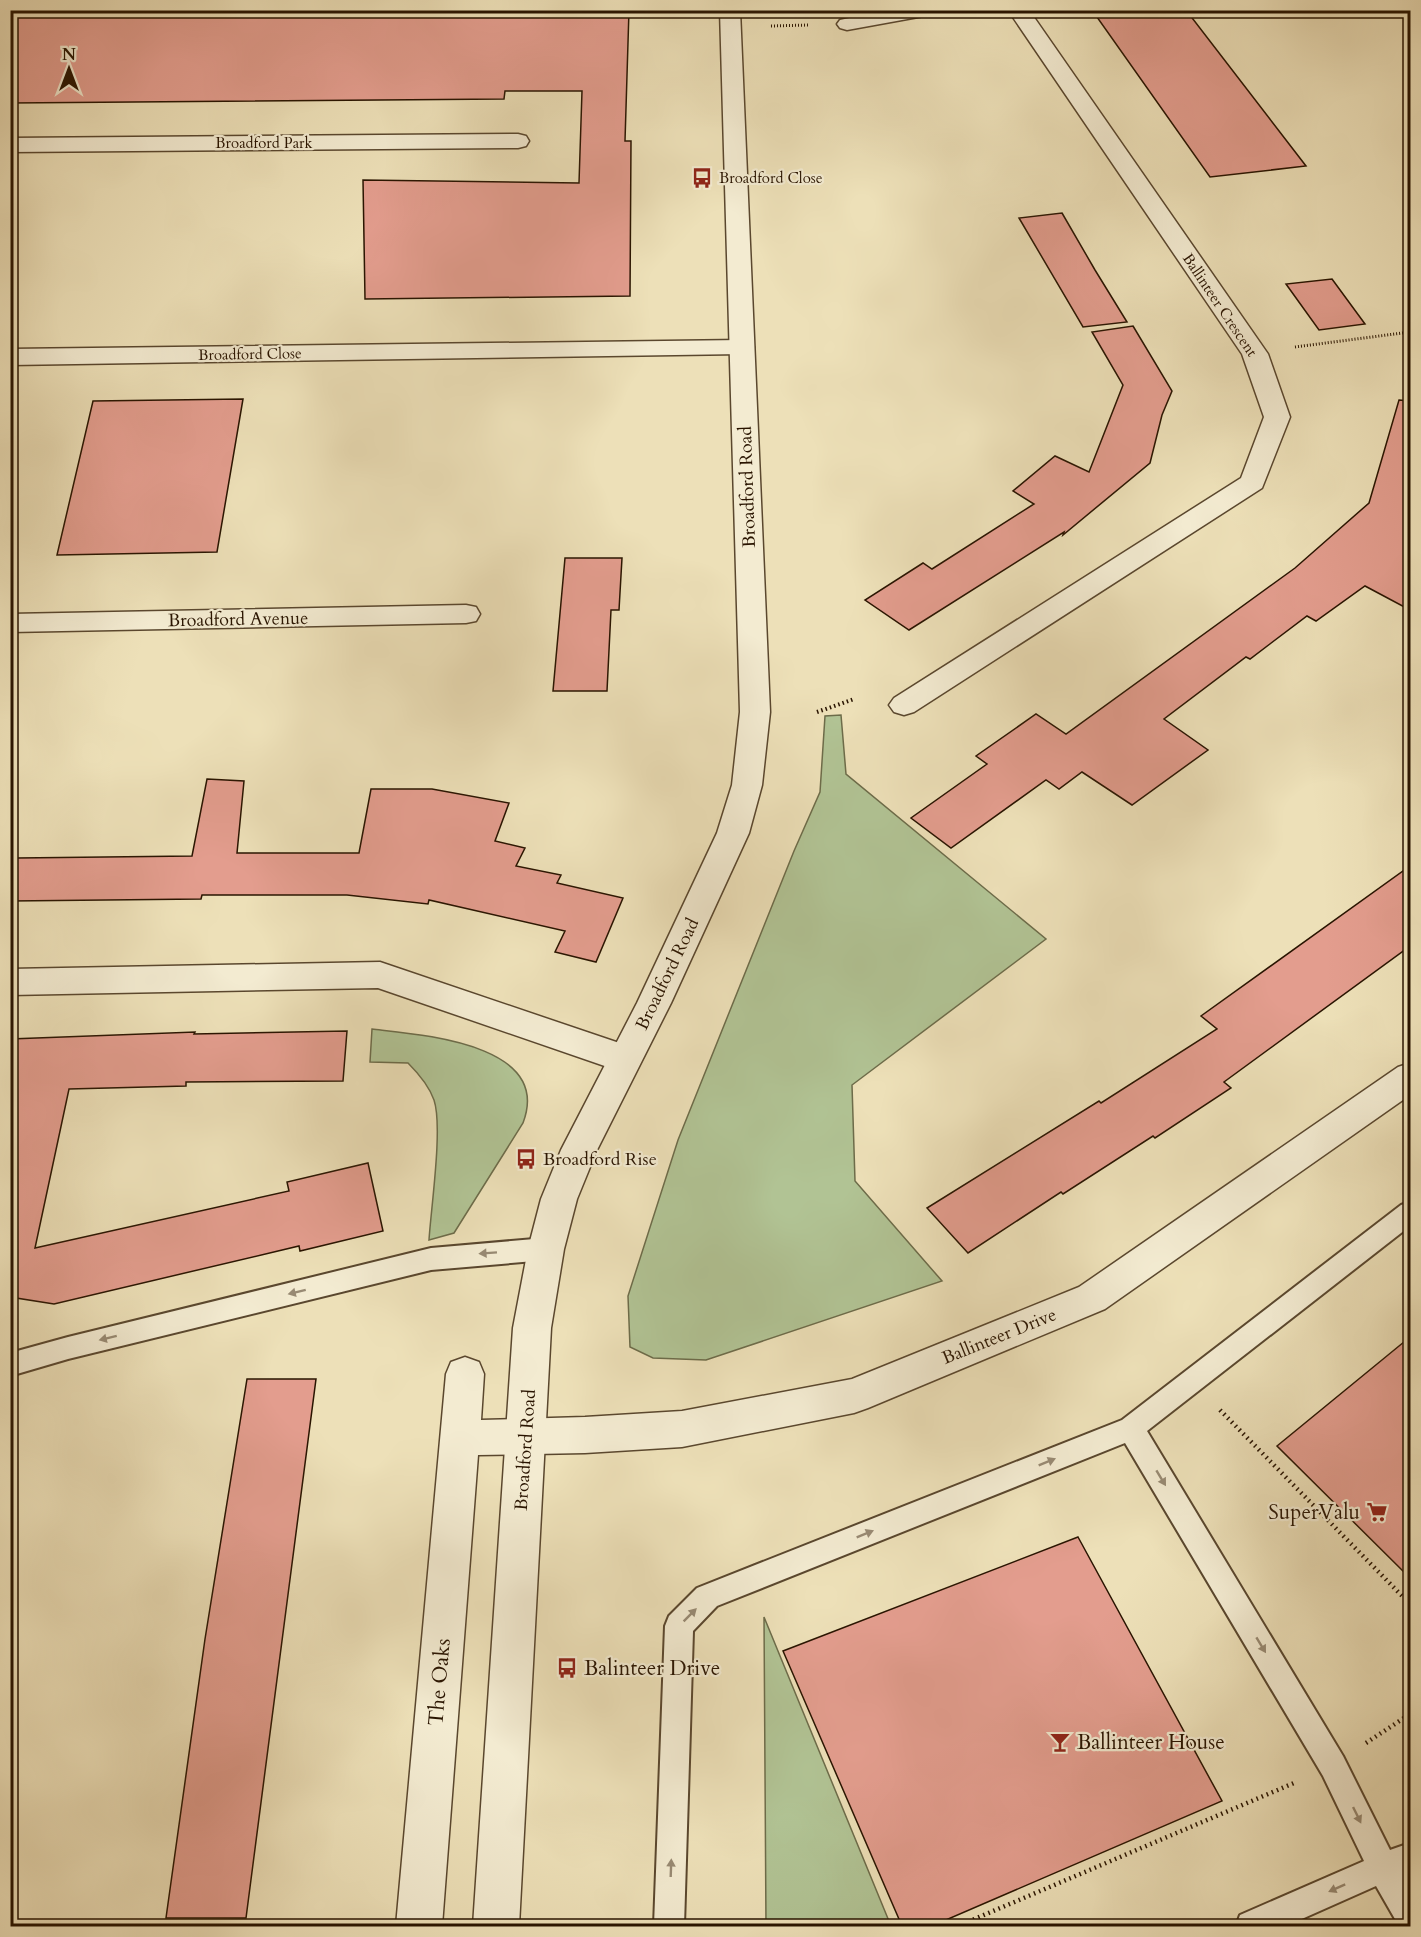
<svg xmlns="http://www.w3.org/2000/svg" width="1421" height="1937" font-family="Cardo,serif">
<rect width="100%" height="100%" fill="#ede0b8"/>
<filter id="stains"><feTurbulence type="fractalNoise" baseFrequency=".00333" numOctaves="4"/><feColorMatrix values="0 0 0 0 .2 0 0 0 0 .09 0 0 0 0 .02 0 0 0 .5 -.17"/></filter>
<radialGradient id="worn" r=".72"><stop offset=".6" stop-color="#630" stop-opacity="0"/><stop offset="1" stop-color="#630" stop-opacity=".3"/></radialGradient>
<g fill="#b1c394" stroke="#6d6c4a" stroke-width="1.5">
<path d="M 841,715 L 846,774 L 1046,939 L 852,1085 L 855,1181 L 942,1281 L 706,1360 L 653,1358 L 630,1347 L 628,1296 L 678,1140 L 794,851 L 820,792 L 825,716 Z"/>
<path d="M 372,1029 C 423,1035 553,1044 523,1123 L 454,1233 L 429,1240 C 431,1208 443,1127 434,1100 C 429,1086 418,1073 408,1063 L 370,1062 Z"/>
<path d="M 764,1617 L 891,1926 L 766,1926 Z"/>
</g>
<g fill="#e39d8e" stroke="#291400" stroke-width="1.5">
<path d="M 210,10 L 629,10 L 625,141 L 631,141 L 630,296 L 365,299 L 363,180 L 579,183 L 582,91 L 505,91 L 504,99 L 10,103 L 10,12 Z"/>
<path d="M 1092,10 L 1186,10 L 1306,166 L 1210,177 Z"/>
<path d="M 1062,213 L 1095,270 L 1127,322 L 1083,327 L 1019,218 Z"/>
<path d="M 1332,279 L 1365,324 L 1319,330 L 1286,284 Z"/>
<path d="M 1133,326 L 1172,391 L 1162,415 L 1150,463 L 1063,535 L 1064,532 L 909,630 L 865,600 L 923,563 L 932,569 L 1034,504 L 1013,491 L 1055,456 L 1089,472 L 1123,385 L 1092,332 Z"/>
<path d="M 243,399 L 217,552 L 57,555 L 93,401 Z"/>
<path d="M 1399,400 L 1410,401 L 1410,610 L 1365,586 L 1316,621 L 1307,616 L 1250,659 L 1246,657 L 1164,719 L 1208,750 L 1132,805 L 1082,772 L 1059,789 L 1046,780 L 951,848 L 911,818 L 987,764 L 976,756 L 1036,714 L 1066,734 L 1295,568 L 1369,503 Z"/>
<path d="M 565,558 L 622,558 L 619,610 L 611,610 L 607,691 L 553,691 Z"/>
<path d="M 207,779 L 244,781 L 237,853 L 359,853 L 371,789 L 432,789 L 509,803 L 495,841 L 525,848 L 516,866 L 561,875 L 557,883 L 623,898 L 596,962 L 555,952 L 565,931 L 429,900 L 428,904 L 347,895 L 202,895 L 201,899 L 10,901 L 10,882 L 17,858 L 192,856 Z"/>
<path d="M 1410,866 L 1410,946 L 1224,1082 L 1231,1088 L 1155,1138 L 1153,1136 L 1063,1194 L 1061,1192 L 968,1253 L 927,1208 L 1099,1101 L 1101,1103 L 1217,1029 L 1201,1016 Z"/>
<path d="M 347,1031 L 343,1081 L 186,1082 L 186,1086 L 69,1089 L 35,1248 L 289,1191 L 287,1182 L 368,1163 L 383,1231 L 300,1251 L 299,1246 L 54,1304 L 10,1297 L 10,1039 L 195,1032 L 194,1034 Z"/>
<path d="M 1410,1337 L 1410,1578 L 1277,1446 Z"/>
<path d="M 247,1379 L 316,1379 L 246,1918 L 166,1918 L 205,1639 Z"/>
<path d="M 1078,1537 L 1222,1801 L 932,1926 L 902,1926 L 783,1651 Z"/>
</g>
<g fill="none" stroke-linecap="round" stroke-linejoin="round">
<g stroke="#5a472e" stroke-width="4">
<g id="service">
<path d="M 1410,1202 L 1410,1226 L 1147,1431 L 1343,1756 L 1390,1850 L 1410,1843 L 1410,1873 L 1404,1875 L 1410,1887 L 1410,1926 L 1399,1926 L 1376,1886 L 1286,1926 L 1236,1926 L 1240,1915 L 1364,1861 L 1323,1776 L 1125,1443 L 717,1606 L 693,1631 L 684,1926 L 654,1926 L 665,1626 L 669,1616 L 697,1588 L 1122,1420 L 1401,1205 Z"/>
<path d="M 546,1238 L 555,1241 L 558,1249 L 555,1257 L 546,1260 L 431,1270 L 68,1359 L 10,1376 L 10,1353 L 68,1337 L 431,1248 Z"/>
</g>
</g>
<g stroke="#5a472e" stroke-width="3">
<g id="minor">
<path d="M 887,10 L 934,10 L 931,14 L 924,16 L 847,30 L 840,28 L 837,24 L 840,20 Z"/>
<path d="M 1008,10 L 1029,10 L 1268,354 L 1290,417 L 1262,488 L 914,712 L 904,715 L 894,712 L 889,705 L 894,698 L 1241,478 L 1264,417 L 1242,354 Z"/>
<path d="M 518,134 L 526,136 L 529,141 L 526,146 L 518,148 L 10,152 L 10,138 Z"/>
<path d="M 742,340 L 751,342 L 754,347 L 751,352 L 742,354 L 10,365 L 10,349 Z"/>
<path d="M 466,605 L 476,607 L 480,614 L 476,621 L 466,623 L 10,632 L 10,614 Z"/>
<path d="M 380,962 L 637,1049 L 642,1059 L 637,1069 L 625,1073 L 378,988 L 10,995 L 10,969 Z"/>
<path d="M 1410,1063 L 1410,1095 L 1105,1309 L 868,1408 L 854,1413 L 682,1447 L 585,1453 L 478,1455 L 442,1926 L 396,1926 L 446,1374 L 451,1362 L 465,1357 L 479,1362 L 484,1374 L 481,1420 L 585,1417 L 682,1411 L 852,1379 L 1079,1287 L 1398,1067 Z"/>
</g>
</g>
<g stroke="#5a472e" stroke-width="3">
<path id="tertiary" d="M 720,10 L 740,10 L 770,712 L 762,785 L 749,833 L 671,1003 L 597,1150 L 577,1199 L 564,1249 L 551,1328 L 519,1926 L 473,1926 L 513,1328 L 528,1249 L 541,1199 L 561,1150 L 637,1003 L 717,833 L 732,785 L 740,712 Z"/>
</g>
<g stroke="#291400" stroke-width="3" stroke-dasharray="1 2" stroke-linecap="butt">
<path d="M 771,26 L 809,25"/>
<path d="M 1295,347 L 1410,332"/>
</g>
<path stroke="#291400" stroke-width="4" stroke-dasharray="1.5 3" stroke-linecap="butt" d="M 817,712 L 854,699"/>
<g stroke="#291400" stroke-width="4.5" stroke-dasharray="1.5 4" stroke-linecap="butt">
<path d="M 1220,1410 L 1410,1604"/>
<path d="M 1366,1743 L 1410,1714"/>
<path d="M 958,1926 L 1294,1783"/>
</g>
<use href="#service" fill="#f3ebd1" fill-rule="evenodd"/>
<use href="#minor" fill="#f3ebd1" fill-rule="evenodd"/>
<use href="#tertiary" fill="#f3ebd1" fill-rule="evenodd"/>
</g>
<defs><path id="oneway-solid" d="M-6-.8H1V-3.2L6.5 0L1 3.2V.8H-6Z" transform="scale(1.5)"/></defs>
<g fill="#988a73">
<use href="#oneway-solid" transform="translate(488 1253) rotate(176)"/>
<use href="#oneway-solid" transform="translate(297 1292) rotate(166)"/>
<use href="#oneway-solid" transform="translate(108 1338) rotate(166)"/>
<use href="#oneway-solid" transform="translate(1047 1462) rotate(-22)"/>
<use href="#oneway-solid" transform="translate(1161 1478) rotate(59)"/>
<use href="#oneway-solid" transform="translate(865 1534) rotate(-22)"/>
<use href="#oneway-solid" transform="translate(690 1615) rotate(-45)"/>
<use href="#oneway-solid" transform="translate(1261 1645) rotate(59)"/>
<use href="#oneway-solid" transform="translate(1357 1815) rotate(64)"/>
<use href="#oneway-solid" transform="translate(671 1868) rotate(-88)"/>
<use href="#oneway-solid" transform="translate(1337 1888) rotate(156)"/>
</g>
<defs>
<g id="bus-bare" transform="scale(1.62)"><path d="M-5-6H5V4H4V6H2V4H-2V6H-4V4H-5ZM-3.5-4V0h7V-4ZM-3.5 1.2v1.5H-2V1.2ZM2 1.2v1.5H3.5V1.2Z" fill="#8f2418" stroke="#f3ebd1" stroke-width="2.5" paint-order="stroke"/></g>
<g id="supermarket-bare" transform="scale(1.62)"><path d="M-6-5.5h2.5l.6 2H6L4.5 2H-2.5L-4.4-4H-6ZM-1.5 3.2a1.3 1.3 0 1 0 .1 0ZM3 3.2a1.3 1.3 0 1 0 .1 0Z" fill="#8f2418" stroke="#f3ebd1" stroke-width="2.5" paint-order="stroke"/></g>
<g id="bar-bare" transform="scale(1.62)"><path d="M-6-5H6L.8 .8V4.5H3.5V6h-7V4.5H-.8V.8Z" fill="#8f2418" stroke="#f3ebd1" stroke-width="2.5" paint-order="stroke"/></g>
</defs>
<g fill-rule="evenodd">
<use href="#bus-bare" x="702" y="178"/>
<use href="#bus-bare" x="526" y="1159"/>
<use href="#supermarket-bare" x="1377" y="1512"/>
<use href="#bus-bare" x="567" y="1668"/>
<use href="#bar-bare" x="1060" y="1742"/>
</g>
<g text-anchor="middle" stroke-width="4.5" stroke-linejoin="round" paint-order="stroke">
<g font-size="15" fill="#291400" stroke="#f3ebd1">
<text x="264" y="148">Broadford Park</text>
<text transform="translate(1220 305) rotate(56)" y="5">Ballinteer Crescent</text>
<text transform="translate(250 354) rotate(-1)" y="5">Broadford Close</text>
</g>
<g font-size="15" fill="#291400" stroke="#f3ebd1" text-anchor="start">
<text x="719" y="183">Broadford Close</text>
</g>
<g font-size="18" fill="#291400" stroke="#f3ebd1">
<text transform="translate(747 487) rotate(-92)" y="6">Broadford Road</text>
<text transform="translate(238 619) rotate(-1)" y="6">Broadford Avenue</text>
<text transform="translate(667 974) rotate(-64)" y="6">Broadford Road</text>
<text transform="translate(999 1336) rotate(-22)" y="6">Ballinteer Drive</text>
<text transform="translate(525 1450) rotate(-86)" y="6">Broadford Road</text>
</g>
<g font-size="18" fill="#291400" stroke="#f3ebd1" text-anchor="start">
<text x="543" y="1165">Broadford Rise</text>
</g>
<g font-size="21" fill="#291400" stroke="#f3ebd1" text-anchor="start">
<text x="1360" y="1519" text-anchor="end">SuperValu</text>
<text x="584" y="1675">Balinteer Drive</text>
<text x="1077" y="1749">Ballinteer House</text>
</g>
<g font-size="21" fill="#291400" stroke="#f3ebd1">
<text transform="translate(439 1682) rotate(-85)" y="7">The Oaks</text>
</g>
</g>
<rect width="1421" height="1937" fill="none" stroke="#ede0b8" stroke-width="36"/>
<rect x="12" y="12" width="1397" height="1913" fill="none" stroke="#291400" stroke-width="3"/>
<rect x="18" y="18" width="1385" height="1901" fill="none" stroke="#291400" stroke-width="1.5"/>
<g transform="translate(69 69)" stroke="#f3ebd1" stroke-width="4.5" paint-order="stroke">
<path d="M0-4.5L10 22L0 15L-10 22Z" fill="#291400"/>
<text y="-9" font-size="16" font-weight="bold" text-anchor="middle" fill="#291400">N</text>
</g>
<rect width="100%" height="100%" filter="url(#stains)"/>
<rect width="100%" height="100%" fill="url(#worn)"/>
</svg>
